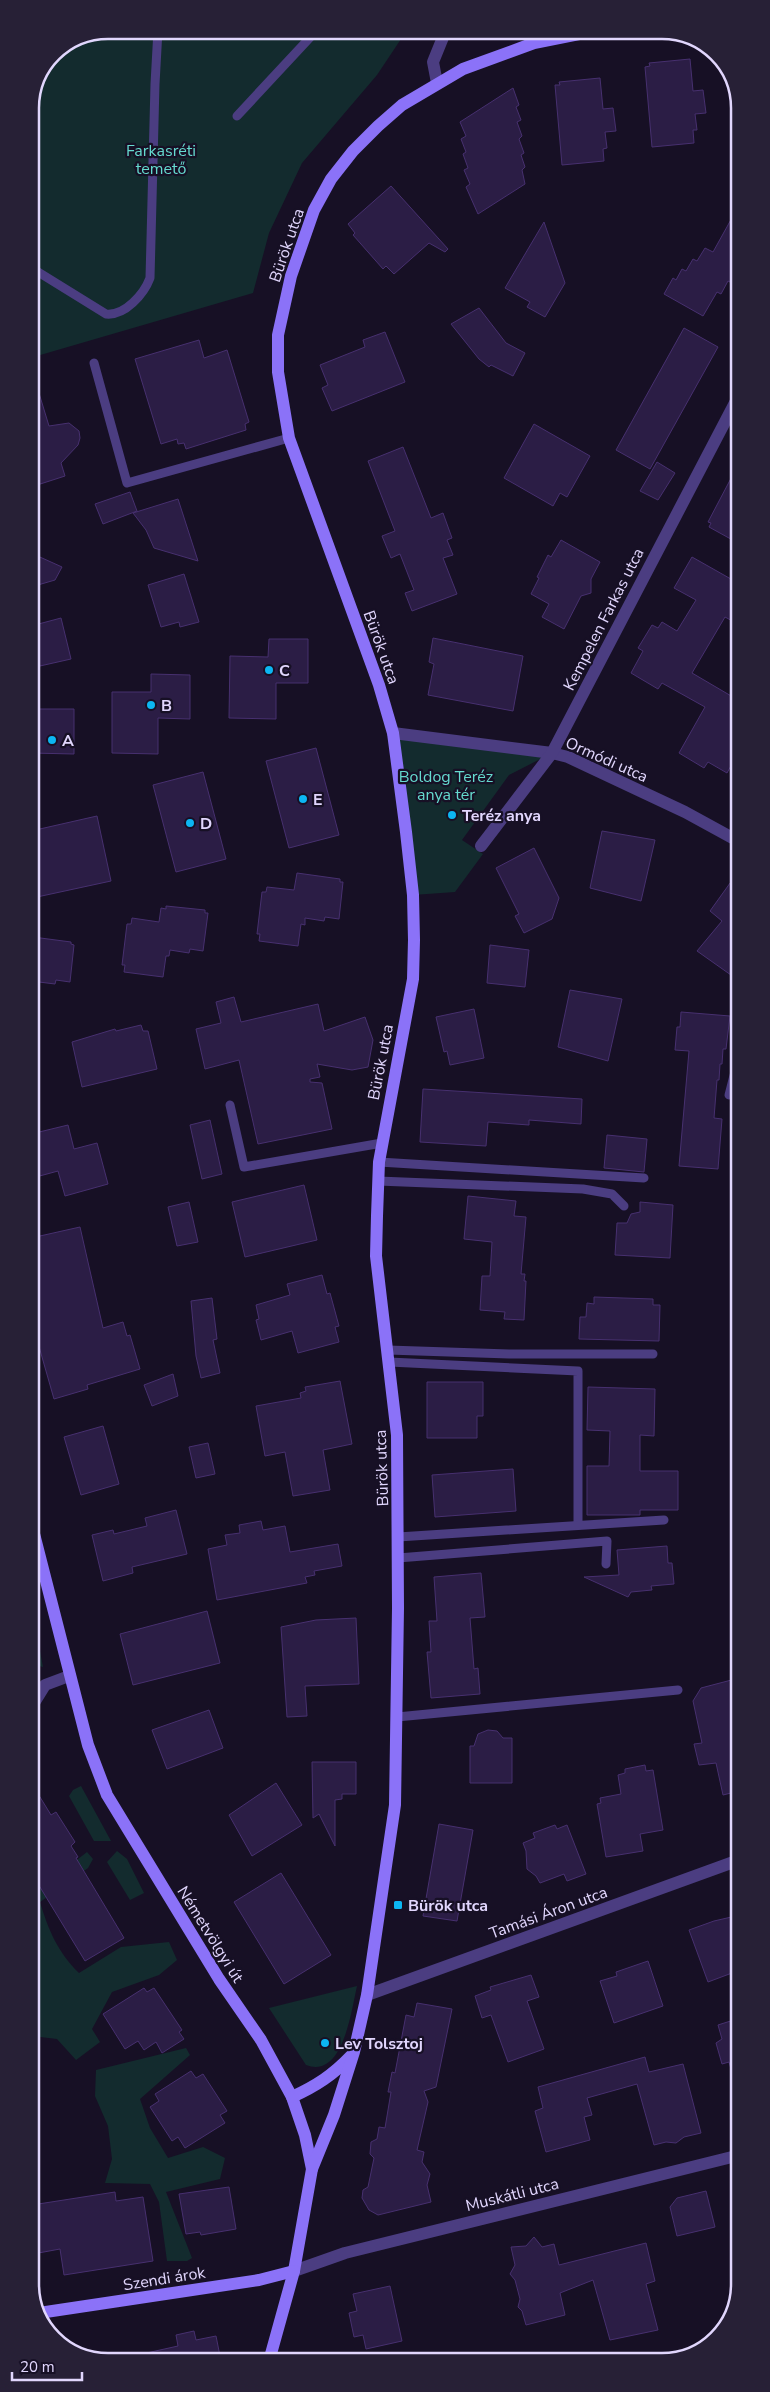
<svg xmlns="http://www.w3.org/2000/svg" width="770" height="2392" font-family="'Nunito Sans',sans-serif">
<rect width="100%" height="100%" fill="#171025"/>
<g fill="#132b2e">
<path d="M 108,30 L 407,30 L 377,75 L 302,163 L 269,233 L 253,293 L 30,358 L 30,103 L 53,53 Z"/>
<path d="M 393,733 L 552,753 L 509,775 L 462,840 L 483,854 L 455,892 L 413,895 Z"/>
<path d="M 32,1608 L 43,1667 L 32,1664 Z"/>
<path d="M 81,1786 L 111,1841 L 94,1841 L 69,1796 L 73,1790 Z"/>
<path d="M 117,1851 L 127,1859 L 144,1893 L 130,1900 L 107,1862 Z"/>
<path d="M 87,1852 L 93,1859 L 88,1868 L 40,1902 C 48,1929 58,1953 79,1973 L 121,1947 L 169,1942 L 177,1960 L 159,1975 L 112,1992 L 92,2029 L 100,2042 L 76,2060 L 57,2039 L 32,2036 L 32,1895 Z"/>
<path d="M 357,1986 C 351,2012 343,2079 306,2065 L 269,2008 Z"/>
<path d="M 186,2048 L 190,2055 L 140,2099 L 150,2128 L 168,2158 L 203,2147 L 225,2158 L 220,2179 L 166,2192 L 192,2258 L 187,2261 L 167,2261 L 159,2202 L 150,2184 L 105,2183 L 112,2159 L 108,2126 L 95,2096 L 96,2070 Z"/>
</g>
<g fill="#2b1d45" stroke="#47306f">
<path d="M 690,59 L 693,91 L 703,90 L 706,113 L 695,114 L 697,130 L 693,130 L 694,143 L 652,147 L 645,67 L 650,66 L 649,63 Z"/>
<path d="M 600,78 L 603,109 L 613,108 L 616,131 L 605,132 L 607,148 L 603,149 L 604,161 L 562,165 L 555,85 L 560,85 L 559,82 Z"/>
<path d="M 513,88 L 519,105 L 516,107 L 521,120 L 517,122 L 522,136 L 519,139 L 524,153 L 521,155 L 525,167 L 522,170 L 525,184 L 478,214 L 466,187 L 470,184 L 464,170 L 468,168 L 463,154 L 466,152 L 461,139 L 466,136 L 460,122 Z"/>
<path d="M 391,186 L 448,249 L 445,252 L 429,243 L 394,274 L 386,266 L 383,269 L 353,235 L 355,233 L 348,224 Z"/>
<path d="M 738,207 L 738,273 L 732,283 L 728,281 L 721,294 L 717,292 L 703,316 L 664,294 L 673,278 L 676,280 L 682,269 L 686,271 L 693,259 L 697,261 L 705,248 L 713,252 Z"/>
<path d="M 544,222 L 565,283 L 545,317 L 527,307 L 530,302 L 505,288 Z"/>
<path d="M 479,308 L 506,343 L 525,353 L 513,376 L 491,365 L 489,367 L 479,359 L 451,324 Z"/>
<path d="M 684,328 L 718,347 L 650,469 L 616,450 Z"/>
<path d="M 385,332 L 405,382 L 332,411 L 322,388 L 328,385 L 320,365 L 365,347 L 363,340 Z"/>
<path d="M 199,340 L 204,358 L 227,350 L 249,422 L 245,424 L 246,430 L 186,449 L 184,443 L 178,444 L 177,439 L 161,444 L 135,359 Z"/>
<path d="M 35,380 L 49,426 L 69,423 L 79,431 L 80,438 L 78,445 L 61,463 L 65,476 L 31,487 L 30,381 Z"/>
<path d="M 534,424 L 590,456 L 567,497 L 560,493 L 553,506 L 504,478 Z"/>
<path d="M 403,447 L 431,518 L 443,513 L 452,538 L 447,540 L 453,555 L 443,558 L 457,594 L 412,611 L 405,593 L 414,590 L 400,554 L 391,558 L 382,536 L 395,531 L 368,461 Z"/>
<path d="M 657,462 L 675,473 L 658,500 L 640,491 Z"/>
<path d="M 738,465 L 738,543 L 709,527 L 711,523 L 708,522 Z"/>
<path d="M 130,492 L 137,511 L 103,524 L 95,504 Z"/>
<path d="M 178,499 L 198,561 L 154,548 L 146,530 L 133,513 Z"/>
<path d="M 561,540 L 600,562 L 591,579 L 591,593 L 581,596 L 564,629 L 542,617 L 549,604 L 531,594 L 539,578 L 537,577 L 548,555 L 551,557 Z"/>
<path d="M 31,553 L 62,567 L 55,580 L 31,587 Z"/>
<path d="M 692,557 L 738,583 L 738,624 L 725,617 L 692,673 L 738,700 L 738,753 L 727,773 L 708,762 L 704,768 L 679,753 L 705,707 L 662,683 L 658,689 L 631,673 L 643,651 L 638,648 L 652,625 L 658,628 L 662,622 L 677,631 L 696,600 L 674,588 Z"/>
<path d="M 184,574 L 199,622 L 180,627 L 179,622 L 161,627 L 148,585 Z"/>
<path d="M 61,618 L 71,659 L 31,668 L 31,626 Z"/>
<path d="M 433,638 L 523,656 L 513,711 L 428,695 L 434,664 L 429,662 Z"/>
<path d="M 269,639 L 308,639 L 308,683 L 276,683 L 276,719 L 229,718 L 230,656 L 268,657 Z"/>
<path d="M 151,674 L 190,675 L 190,719 L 158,718 L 158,754 L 112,753 L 112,692 L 151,692 Z"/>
<path d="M 35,709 L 74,709 L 74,754 L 31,753 L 31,727 L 34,727 Z"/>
<path d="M 316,748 L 339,835 L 289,848 L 266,761 Z"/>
<path d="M 203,772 L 226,859 L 176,872 L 153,785 Z"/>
<path d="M 97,816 L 111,881 L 37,897 L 31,871 L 31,831 Z"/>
<path d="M 602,831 L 655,840 L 641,901 L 590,888 Z"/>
<path d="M 534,848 L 559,898 L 552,919 L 524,933 L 515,916 L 519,914 L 496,868 Z"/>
<path d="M 738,872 L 738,980 L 697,951 L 722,921 L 710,911 Z"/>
<path d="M 297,873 L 340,879 L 340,882 L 343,882 L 339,919 L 325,917 L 324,921 L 305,918 L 305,925 L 301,924 L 298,946 L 259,941 L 260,934 L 257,934 L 262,892 L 266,892 L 267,887 L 294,890 Z"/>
<path d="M 166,906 L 205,910 L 205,913 L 208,913 L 203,951 L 190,949 L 189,953 L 170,950 L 169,956 L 166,956 L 163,977 L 124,972 L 125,965 L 122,965 L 127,924 L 131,924 L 132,918 L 159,922 L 161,908 L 166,909 Z"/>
<path d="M 33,937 L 71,942 L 71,944 L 74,945 L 70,982 L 56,980 L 55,984 L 31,981 Z"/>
<path d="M 490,945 L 529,950 L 525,987 L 487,983 Z"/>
<path d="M 570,990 L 622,999 L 608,1061 L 558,1047 Z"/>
<path d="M 234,997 L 241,1022 L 318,1004 L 324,1031 L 365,1017 L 373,1040 L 368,1067 L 352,1070 L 317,1064 L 320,1077 L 310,1079 L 310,1082 L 322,1083 L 332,1129 L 258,1144 L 239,1060 L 205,1069 L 196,1029 L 221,1023 L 216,1002 Z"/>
<path d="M 474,1009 L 484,1058 L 450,1065 L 447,1051 L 444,1052 L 436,1017 Z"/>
<path d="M 681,1012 L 730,1016 L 726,1049 L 723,1049 L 722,1064 L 720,1064 L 719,1080 L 717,1080 L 714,1118 L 722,1119 L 718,1169 L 679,1166 L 689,1051 L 675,1050 L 677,1027 L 680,1027 Z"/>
<path d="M 141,1025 L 143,1031 L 148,1031 L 157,1069 L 82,1087 L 72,1042 L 115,1029 L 116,1031 Z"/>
<path d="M 423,1089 L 582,1099 L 581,1124 L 529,1120 L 529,1125 L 488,1122 L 486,1146 L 420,1142 Z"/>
<path d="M 210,1120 L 222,1174 L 202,1179 L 190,1125 Z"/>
<path d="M 68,1125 L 74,1149 L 97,1143 L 108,1184 L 65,1196 L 58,1171 L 36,1177 L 31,1160 L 31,1134 Z"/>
<path d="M 607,1135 L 647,1139 L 644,1172 L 604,1168 Z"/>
<path d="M 304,1185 L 317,1240 L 245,1257 L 232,1202 Z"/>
<path d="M 468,1196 L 516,1201 L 514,1216 L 526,1217 L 521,1274 L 525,1274 L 524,1281 L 526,1281 L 524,1320 L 504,1319 L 505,1312 L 480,1310 L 482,1276 L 490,1276 L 492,1242 L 464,1239 Z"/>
<path d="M 189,1202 L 198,1242 L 177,1246 L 168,1207 Z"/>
<path d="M 640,1202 L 673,1205 L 670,1258 L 615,1255 L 617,1223 L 627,1223 L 631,1214 L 640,1212 Z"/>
<path d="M 80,1227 L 103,1328 L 123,1322 L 127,1336 L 130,1335 L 140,1369 L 87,1385 L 88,1389 L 54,1399 L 36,1336 L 39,1335 L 31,1303 L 31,1238 Z"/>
<path d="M 322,1275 L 327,1294 L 330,1293 L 339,1326 L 335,1327 L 339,1342 L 298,1353 L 292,1331 L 261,1340 L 256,1320 L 259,1319 L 256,1305 L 290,1295 L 287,1284 Z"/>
<path d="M 594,1297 L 653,1299 L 653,1305 L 660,1305 L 659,1341 L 579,1339 L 580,1317 L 586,1317 L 587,1303 L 594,1304 Z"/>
<path d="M 212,1298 L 217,1339 L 213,1340 L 220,1373 L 201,1378 L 196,1356 L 191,1301 Z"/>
<path d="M 173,1374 L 178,1396 L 152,1406 L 144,1385 Z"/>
<path d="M 340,1381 L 352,1444 L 323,1450 L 330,1490 L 293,1496 L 285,1452 L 265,1456 L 256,1406 L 301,1398 L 300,1393 L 306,1391 L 305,1387 Z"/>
<path d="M 427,1382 L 483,1382 L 483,1416 L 477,1416 L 477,1438 L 427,1438 Z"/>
<path d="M 588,1387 L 655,1389 L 654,1436 L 640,1435 L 640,1471 L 678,1471 L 678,1510 L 640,1510 L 640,1515 L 587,1515 L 587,1466 L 609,1466 L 610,1431 L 587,1430 Z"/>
<path d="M 103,1426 L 119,1484 L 81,1495 L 64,1437 Z"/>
<path d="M 208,1443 L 215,1474 L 196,1478 L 189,1447 Z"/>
<path d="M 513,1469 L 516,1511 L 435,1517 L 432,1475 Z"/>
<path d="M 176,1510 L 187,1554 L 132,1567 L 133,1573 L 103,1581 L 92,1535 L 113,1530 L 114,1534 L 147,1526 L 145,1518 Z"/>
<path d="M 261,1521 L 263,1530 L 285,1526 L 290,1552 L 338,1544 L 342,1566 L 314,1571 L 315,1575 L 305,1577 L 307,1583 L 217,1600 L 208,1549 L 227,1545 L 225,1535 L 240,1533 L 239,1525 Z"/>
<path d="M 667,1546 L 668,1563 L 672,1563 L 674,1584 L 651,1586 L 652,1590 L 631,1592 L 628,1597 L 584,1577 L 619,1575 L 617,1550 Z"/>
<path d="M 481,1573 L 485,1617 L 470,1618 L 474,1669 L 478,1668 L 480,1694 L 431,1698 L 427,1652 L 431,1652 L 429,1621 L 437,1621 L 434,1577 Z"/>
<path d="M 207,1611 L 220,1663 L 133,1685 L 120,1634 Z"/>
<path d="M 356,1618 L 359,1684 L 305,1686 L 307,1716 L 287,1717 L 281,1627 L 316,1620 Z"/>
<path d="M 739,1678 L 739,1791 L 723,1795 L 716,1763 L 699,1765 L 694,1744 L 702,1743 L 693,1701 L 701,1688 Z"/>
<path d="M 209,1710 L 223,1748 L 167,1769 L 152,1730 Z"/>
<path d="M 488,1730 L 497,1731 L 503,1738 L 512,1738 L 512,1783 L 470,1783 L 470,1746 L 474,1746 L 478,1734 Z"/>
<path d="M 312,1762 L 356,1762 L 356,1794 L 342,1794 L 342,1799 L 335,1800 L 335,1846 L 319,1814 L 313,1818 Z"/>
<path d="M 645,1765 L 646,1771 L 653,1770 L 663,1830 L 640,1834 L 643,1851 L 606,1857 L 597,1804 L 601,1803 L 600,1798 L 621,1794 L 618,1775 L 625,1773 L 625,1769 Z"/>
<path d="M 276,1783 L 302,1825 L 252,1856 L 229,1815 Z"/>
<path d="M 32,1784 L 51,1815 L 56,1812 L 75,1842 L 71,1846 L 78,1857 L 76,1858 L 124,1938 L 85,1961 L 32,1874 Z"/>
<path d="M 439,1824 L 473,1830 L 457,1921 L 423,1916 Z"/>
<path d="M 555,1825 L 557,1829 L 567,1825 L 586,1874 L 567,1881 L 564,1874 L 540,1883 L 536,1876 L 527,1869 L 526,1851 L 523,1843 L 535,1838 L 533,1833 Z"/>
<path d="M 281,1873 L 331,1955 L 284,1984 L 234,1902 Z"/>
<path d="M 740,1915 L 740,1970 L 708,1982 L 689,1930 L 714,1921 Z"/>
<path d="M 648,1961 L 663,2006 L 614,2023 L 600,1981 L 617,1976 L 616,1972 Z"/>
<path d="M 531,1975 L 539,1997 L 527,2001 L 544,2049 L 508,2062 L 491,2015 L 482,2018 L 475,1996 L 491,1990 L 490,1987 Z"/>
<path d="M 144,1988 L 147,1992 L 154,1988 L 182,2030 L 179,2032 L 184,2039 L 162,2053 L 156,2042 L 144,2050 L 138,2041 L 125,2049 L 103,2014 Z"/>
<path d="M 417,2003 L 452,2009 L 436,2087 L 424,2091 L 428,2102 L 417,2150 L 424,2152 L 422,2162 L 430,2174 L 427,2185 L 431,2202 L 378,2215 L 369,2210 L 362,2198 L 363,2190 L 368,2187 L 374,2158 L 370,2154 L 371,2142 L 377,2139 L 379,2127 L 385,2128 L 391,2092 L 388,2092 L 392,2072 L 395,2073 L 406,2015 L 414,2017 Z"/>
<path d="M 740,2018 L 740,2082 L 735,2083 L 729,2062 L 722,2064 L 716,2043 L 722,2039 L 718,2025 Z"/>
<path d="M 645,2057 L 649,2072 L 683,2064 L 701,2133 L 684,2137 L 676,2143 L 666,2142 L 654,2145 L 637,2084 L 587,2098 L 592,2115 L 584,2117 L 590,2140 L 546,2152 L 535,2111 L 543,2108 L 538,2087 Z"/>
<path d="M 191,2071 L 196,2078 L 203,2074 L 227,2111 L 220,2115 L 225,2123 L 185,2148 L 178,2137 L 172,2141 L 150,2107 L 159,2101 L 155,2094 Z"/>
<path d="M 229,2187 L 236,2229 L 201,2235 L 200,2232 L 186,2234 L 179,2194 Z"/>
<path d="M 706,2191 L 715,2227 L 677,2236 L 670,2207 L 677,2198 Z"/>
<path d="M 115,2192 L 116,2201 L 143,2197 L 153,2261 L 64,2275 L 60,2249 L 33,2254 L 32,2205 Z"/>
<path d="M 534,2237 L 542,2247 L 554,2244 L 559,2265 L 646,2243 L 655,2281 L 646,2284 L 658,2330 L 610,2340 L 593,2280 L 560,2293 L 565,2315 L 526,2325 L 522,2311 L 518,2307 L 520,2299 L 515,2280 L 510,2274 L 515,2265 L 511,2247 L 526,2246 Z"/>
<path d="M 390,2286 L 402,2341 L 366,2349 L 363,2335 L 354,2337 L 349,2313 L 357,2311 L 353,2294 Z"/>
<path d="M 194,2331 L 196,2340 L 216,2336 L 221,2361 L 143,2362 L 142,2354 L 178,2346 L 176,2335 Z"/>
</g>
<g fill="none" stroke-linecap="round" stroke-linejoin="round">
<g stroke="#4b3d81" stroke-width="9">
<path d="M 237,116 L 317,30"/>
<path d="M 30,267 L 106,314 C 125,316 144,294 150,278 L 155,84 L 158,30"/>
<path d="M 94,363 L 127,483 L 289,438"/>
<path d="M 729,1095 L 739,1056"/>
<path d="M 230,1105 L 244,1167 L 382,1143"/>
<path d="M 379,1162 L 644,1178"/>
<path d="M 378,1181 L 583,1189 L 612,1194 L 624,1206"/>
<path d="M 388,1350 L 509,1354 L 653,1354"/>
<path d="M 389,1362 L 578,1371 L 578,1525"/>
<path d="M 398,1537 L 664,1520"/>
<path d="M 398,1558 L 607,1541 L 606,1564"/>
<path d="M 397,1717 L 678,1690"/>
<path d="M 33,2284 L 38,2313"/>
</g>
<g stroke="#4b3d81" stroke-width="12">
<path d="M 437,83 L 433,62 L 446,30"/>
<path d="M 393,733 L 552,753 L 568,757 L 685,812 L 738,841"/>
<path d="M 481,846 L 552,753 L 738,397"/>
<path d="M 32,1706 L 45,1685 L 69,1676"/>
<path d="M 367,1995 L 739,1860"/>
<path d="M 294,2271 L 345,2253 L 740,2155"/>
</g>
<g stroke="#8b72f8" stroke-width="12">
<path d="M 32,1526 L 88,1745 L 107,1795 L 219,1979 L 261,2040 L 292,2097 L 305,2135 L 312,2169 L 294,2271 L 269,2361"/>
<path d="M 292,2097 C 316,2086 333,2075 351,2056"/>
<path d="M 312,2169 L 334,2115 L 354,2052 L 367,1995 L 395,1805 L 398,1608 L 397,1435 L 376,1256 L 377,1216 L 379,1162 L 413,979 L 414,940 L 413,895 L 406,832 L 393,733 L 379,685 L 289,438 L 278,372 L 278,335 L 291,276 L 314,210 L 331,179 L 353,151 L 378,126 L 402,105 L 463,69 L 534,43 L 599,30"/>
<path d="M 39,2313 L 259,2280 L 294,2271"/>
</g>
</g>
<g fill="#0cb6f2" stroke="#171025" stroke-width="2">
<circle cx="269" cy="670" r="5"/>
<circle cx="151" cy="705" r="5"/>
<circle cx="52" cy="740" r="5"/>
<circle cx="303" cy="799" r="5"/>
<circle cx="452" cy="815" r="5"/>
<circle cx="190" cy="823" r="5"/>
<rect x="393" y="1900" width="10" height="10" rx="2.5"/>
<circle cx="325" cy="2043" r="5"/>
</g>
<g text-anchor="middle" stroke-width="4.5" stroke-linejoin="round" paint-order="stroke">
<g font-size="16" fill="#65dacf" stroke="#171025">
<text x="161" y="156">Farkasréti<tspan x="161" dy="18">temető</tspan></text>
<text x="446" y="782">Boldog Teréz<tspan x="446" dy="18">anya tér</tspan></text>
</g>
<g font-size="16" fill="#e1d6fd" stroke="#171025">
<text transform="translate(286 245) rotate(-71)" y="6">Bürök utca</text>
<text transform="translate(603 619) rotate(-63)" y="6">Kempelen Farkas utca</text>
<text transform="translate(382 647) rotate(70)" y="6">Bürök utca</text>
<text transform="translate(607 759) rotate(24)" y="6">Ormódi utca</text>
<text transform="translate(380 1062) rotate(-79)" y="6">Bürök utca</text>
<text transform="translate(381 1468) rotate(-92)" y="6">Bürök utca</text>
<text transform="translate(548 1912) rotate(-20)" y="6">Tamási Áron utca</text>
<text transform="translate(211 1934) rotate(58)" y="6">Németvölgyi út</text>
<text transform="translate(512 2194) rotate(-14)" y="6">Muskátli utca</text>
<text transform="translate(164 2278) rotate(-9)" y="6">Szendi árok</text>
</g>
<g font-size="16" font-weight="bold" fill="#e1d6fd" stroke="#171025" text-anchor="start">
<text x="279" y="676">C</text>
<text x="161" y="711">B</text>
<text x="62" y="746">A</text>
<text x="313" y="805">E</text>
<text x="462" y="821">Teréz anya</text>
<text x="200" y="829">D</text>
<text x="408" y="1911">Bürök utca</text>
<text x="335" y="2049">Lev Tolsztoj</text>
</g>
</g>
<path d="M0 0H770V2392H0ZM108 39H662A69 69 0 0 1 731 108V2284A69 69 0 0 1 662 2353H108A69 69 0 0 1 39 2284V108A69 69 0 0 1 108 39Z" fill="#272036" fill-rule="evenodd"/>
<path fill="none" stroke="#e1d6fd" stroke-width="2.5" d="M108 39H662A69 69 0 0 1 731 108V2284A69 69 0 0 1 662 2353H108A69 69 0 0 1 39 2284V108A69 69 0 0 1 108 39Z"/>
<path d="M12 2372v8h70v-8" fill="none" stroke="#e1d6fd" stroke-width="2.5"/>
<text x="20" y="2372" font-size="15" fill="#e1d6fd" stroke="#171025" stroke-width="4" paint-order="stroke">20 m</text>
</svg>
